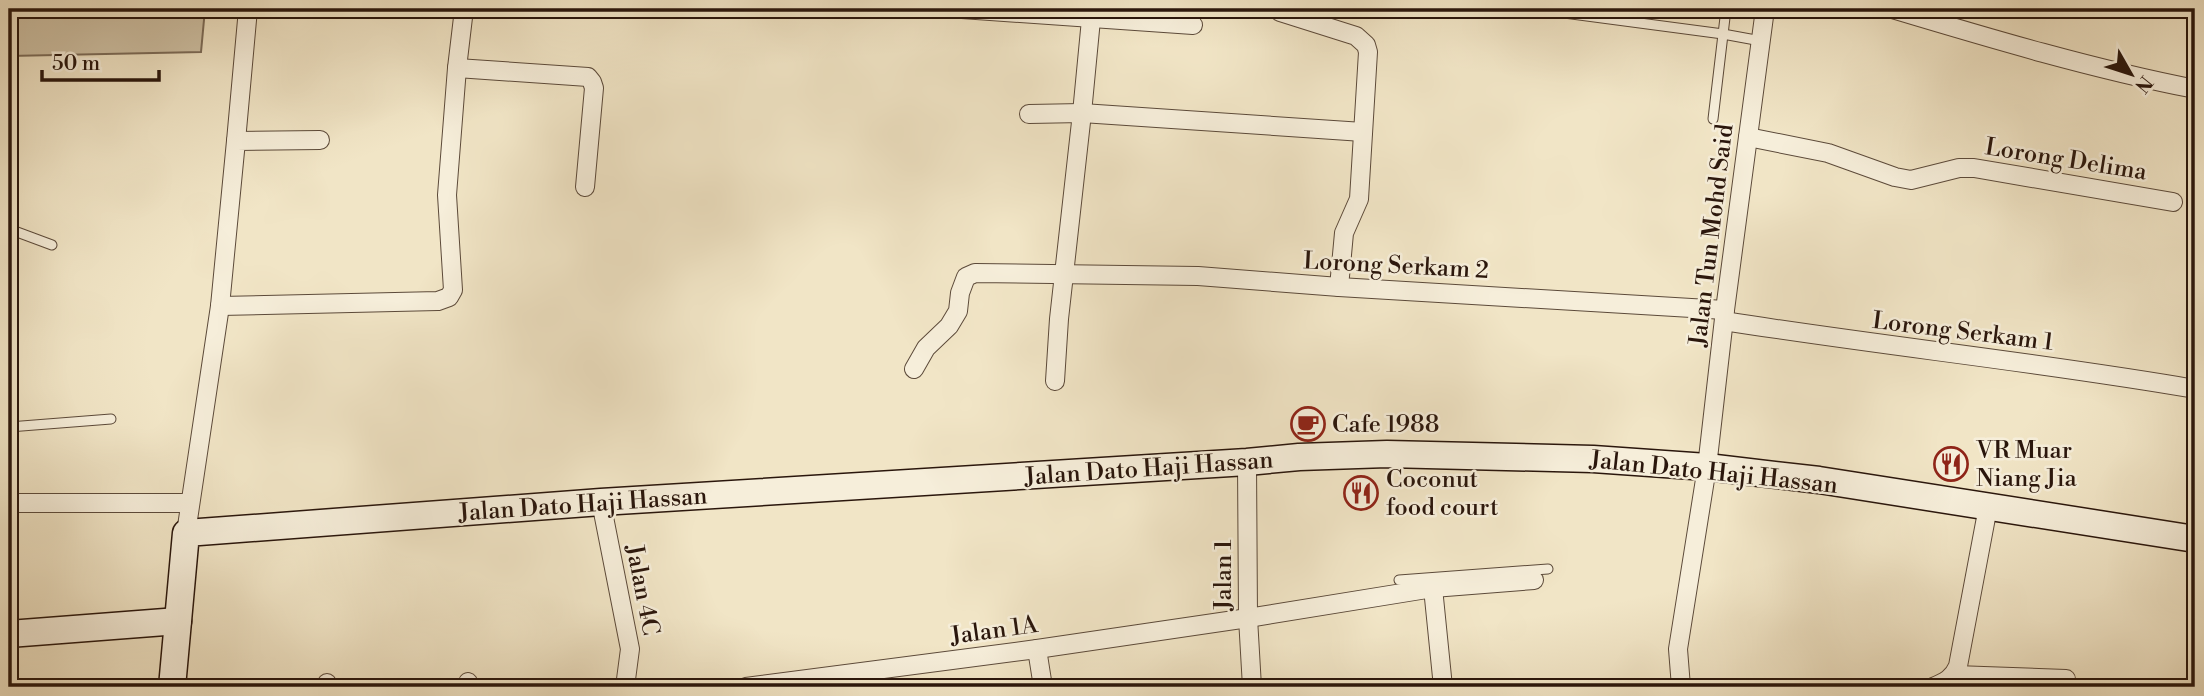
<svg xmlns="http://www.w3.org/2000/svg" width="2204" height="696" font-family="'Libre Bodoni',serif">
<rect width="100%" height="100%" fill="#f1e5c6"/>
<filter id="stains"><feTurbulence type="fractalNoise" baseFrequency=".00286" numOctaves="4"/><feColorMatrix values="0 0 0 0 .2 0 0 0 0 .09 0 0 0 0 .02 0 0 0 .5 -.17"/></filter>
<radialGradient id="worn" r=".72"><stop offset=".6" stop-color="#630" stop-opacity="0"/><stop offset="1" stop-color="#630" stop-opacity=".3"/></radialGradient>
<path fill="#cfc2a6" stroke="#7c6c59" stroke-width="2" d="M 9,9 L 205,9 L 201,52 L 9,56 Z"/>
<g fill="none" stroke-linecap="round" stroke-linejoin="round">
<g stroke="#5c4a3a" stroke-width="11">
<g id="lane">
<path d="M 1534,9 L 1723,34 L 1761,41"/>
<path d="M 1713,119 L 1726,9"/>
<path d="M 9,229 L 52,245"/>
<path d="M 9,427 L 111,419"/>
<path d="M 1399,580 L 1548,569"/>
</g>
</g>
<g stroke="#5c4a3a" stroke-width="20">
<g id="street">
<path d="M 962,9 L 1193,25"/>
<path d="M 1892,9 C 1992,39 2093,69 2195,89"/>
<path d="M 1280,12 L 1356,36 L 1366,45 L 1368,52 L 1359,199 L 1344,233 L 1339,287"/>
<path d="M 457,68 L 588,77 L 592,82 L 594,88 L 585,187"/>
<path d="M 1029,114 L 1082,113 L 1363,132"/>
<path d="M 1748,137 L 1828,153 L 1895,177 L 1911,180 L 1959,168 L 1974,168 L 2173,202"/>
<path d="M 236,141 L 248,9"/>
<path d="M 220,306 L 438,301 L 449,297 L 453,290 L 447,195 L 457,68 L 464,9"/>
<path d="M 1724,321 C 1881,346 2039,362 2195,389"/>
<path d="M 914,369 L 926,348 L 949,326 L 958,311 L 960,293 L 966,277 L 975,273 L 1198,276 L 1339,287 L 1725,310"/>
<path d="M 1055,381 L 1059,319 L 1082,113 L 1092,9"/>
<path d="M 1247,462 L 1248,618 L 1252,687"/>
<path d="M 601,502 L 630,649 L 625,687"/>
<path d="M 9,503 L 189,503"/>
<path d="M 186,533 L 220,306 L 236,141 L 320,140"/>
<path d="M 1433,588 L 1443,687"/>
<path d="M 1037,649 L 1043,687"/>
<path d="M 1955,675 L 2066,679"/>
<path d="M 327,687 L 327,683"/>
<path d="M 467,687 L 468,682"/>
<path d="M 746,687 L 1037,649 L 1248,618 L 1433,588 L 1534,580"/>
<path d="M 1681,687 L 1678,649 L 1707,467 L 1725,310 L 1765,9"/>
<path d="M 1933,687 C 1945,682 1953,678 1958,666 L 1988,507"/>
</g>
</g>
<g stroke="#2a160c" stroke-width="29">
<g id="secondary">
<path d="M 9,634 L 178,621"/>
<path d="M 172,687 L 186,533 L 601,502 L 1247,462 L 1299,457 L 1387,454 L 1593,459 L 1707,467 L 1819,480 L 2195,539"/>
</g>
</g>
<use href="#lane" stroke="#f6eeda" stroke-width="9"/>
<use href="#street" stroke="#f6eeda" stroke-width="18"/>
<use href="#secondary" stroke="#f6eeda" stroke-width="26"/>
</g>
<defs>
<g id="cafe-ring" transform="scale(1.75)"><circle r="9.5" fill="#f6eeda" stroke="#8f2418" stroke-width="1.5"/><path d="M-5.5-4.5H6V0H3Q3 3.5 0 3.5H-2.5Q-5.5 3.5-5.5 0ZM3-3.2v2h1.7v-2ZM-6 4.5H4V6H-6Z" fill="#8f2418"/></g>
<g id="restaurant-ring" transform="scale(1.75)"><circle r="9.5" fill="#f6eeda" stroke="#8f2418" stroke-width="1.5"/><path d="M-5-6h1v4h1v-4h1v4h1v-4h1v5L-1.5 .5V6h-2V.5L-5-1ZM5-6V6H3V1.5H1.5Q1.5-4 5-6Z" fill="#8f2418"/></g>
</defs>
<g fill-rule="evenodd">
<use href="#cafe-ring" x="1308" y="424"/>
<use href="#restaurant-ring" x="1951" y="464"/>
<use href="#restaurant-ring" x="1361" y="493"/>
</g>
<g text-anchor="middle" stroke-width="5" stroke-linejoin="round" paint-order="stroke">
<g font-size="24" fill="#2a160c" stroke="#f6eeda">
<text transform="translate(2066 159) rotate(9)" y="8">Lorong Delima</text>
<text transform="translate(1711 235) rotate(-83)" y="8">Jalan Tun Mohd Said</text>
<text transform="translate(1396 265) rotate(3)" y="8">Lorong Serkam 2</text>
<text transform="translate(1963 331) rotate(7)" y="8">Lorong Serkam 1</text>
<text transform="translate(1149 468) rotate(-4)" y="8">Jalan Dato Haji Hassan</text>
<text transform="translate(1714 472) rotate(6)" y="8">Jalan Dato Haji Hassan</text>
<text transform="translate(583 504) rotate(-4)" y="8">Jalan Dato Haji Hassan</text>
<text transform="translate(1223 575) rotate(-90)" y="8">Jalan 1</text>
<text transform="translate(643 590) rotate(79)" y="8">Jalan 4C</text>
<text transform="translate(994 630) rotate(-8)" y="8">Jalan 1A</text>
</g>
<g font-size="24" fill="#2a160c" stroke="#f6eeda" text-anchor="start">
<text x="1332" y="432">Cafe 1988</text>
<text x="1976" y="458">VR Muar<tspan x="1976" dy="28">Niang Jia</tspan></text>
<text x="1386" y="487">Coconut<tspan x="1386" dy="28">food court</tspan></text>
</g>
</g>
<rect width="2204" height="696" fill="none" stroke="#f1e5c6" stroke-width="35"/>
<rect x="10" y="10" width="2183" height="675" fill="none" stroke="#2a160c" stroke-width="3.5"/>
<rect x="18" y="18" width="2169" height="661" fill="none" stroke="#2a160c" stroke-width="2"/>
<g transform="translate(2131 74) rotate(129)" stroke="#f6eeda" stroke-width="5" paint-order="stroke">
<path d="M0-5L12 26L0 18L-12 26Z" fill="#2a160c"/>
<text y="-10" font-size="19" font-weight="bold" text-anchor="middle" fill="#2a160c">N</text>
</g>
<path d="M42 70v10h117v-10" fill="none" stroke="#2a160c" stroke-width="3.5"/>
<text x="52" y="70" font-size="21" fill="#2a160c" stroke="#f6eeda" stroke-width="5" paint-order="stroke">50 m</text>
<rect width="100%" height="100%" filter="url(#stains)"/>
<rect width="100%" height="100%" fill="url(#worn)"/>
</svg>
